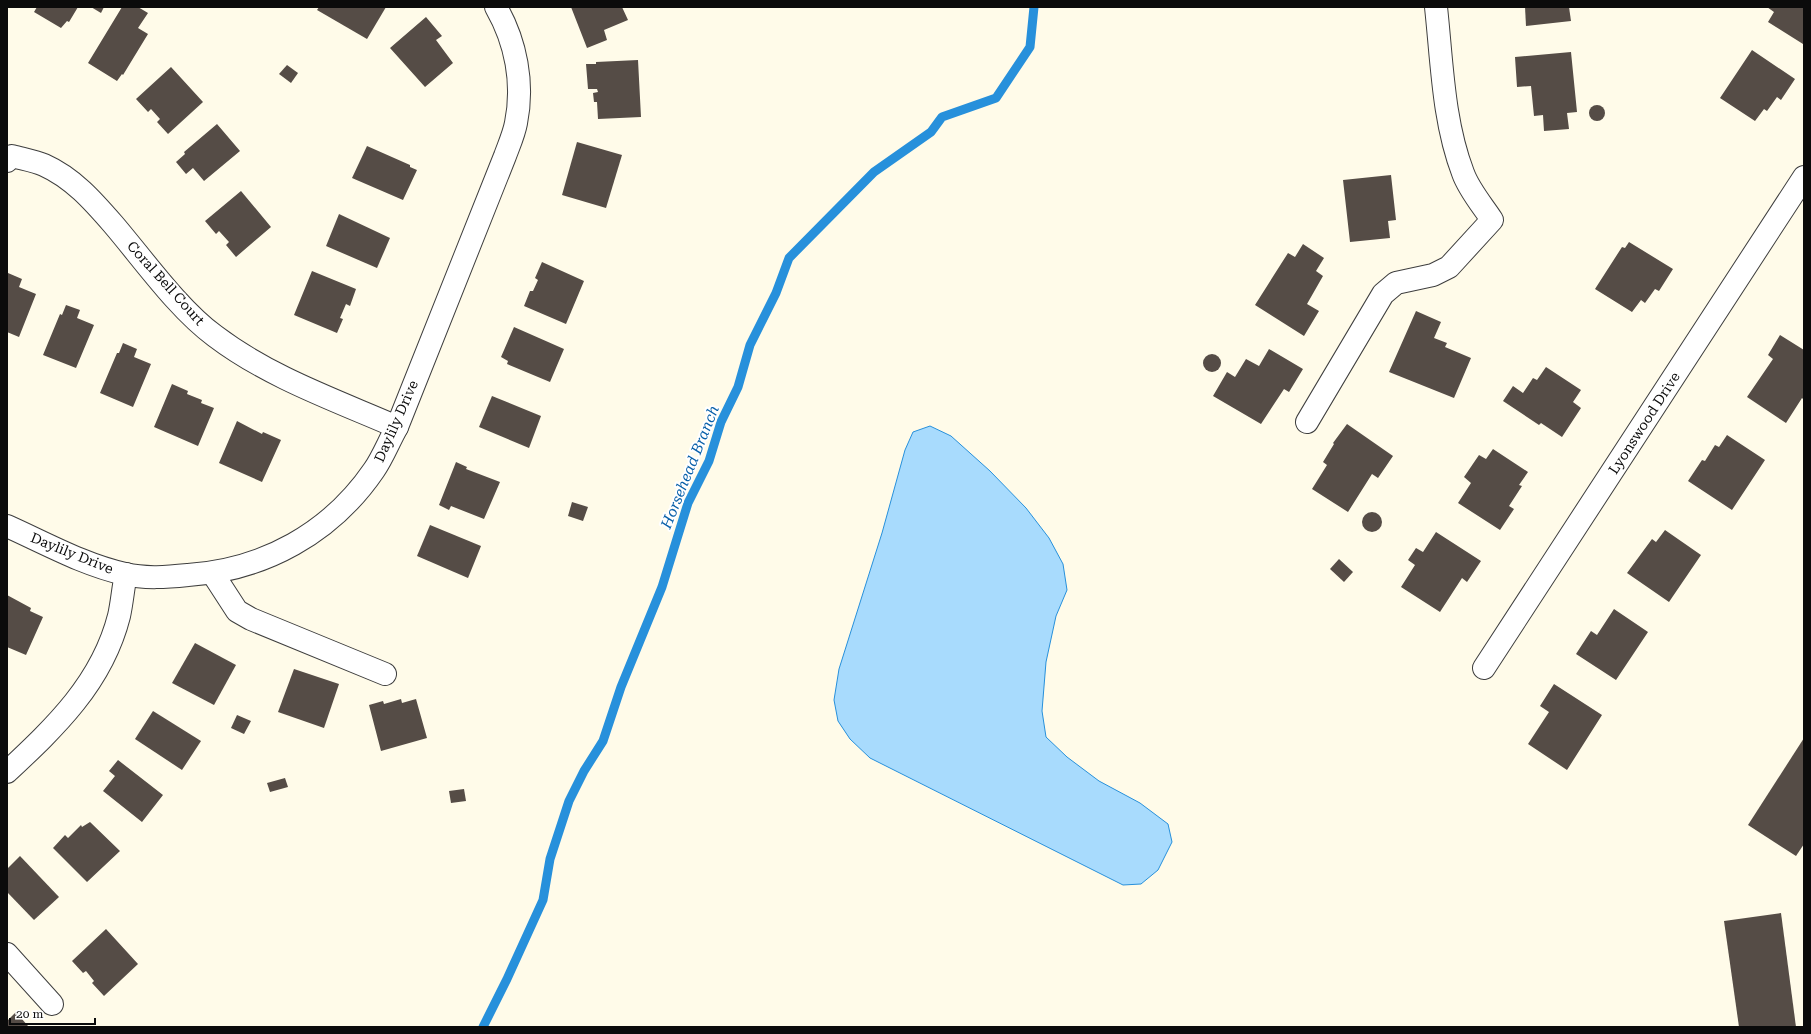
<svg xmlns="http://www.w3.org/2000/svg" width="1811" height="1034" font-family="'Roboto Serif',serif">
<rect width="100%" height="100%" fill="#fffbe9"/>
<path fill="#a8dbfd" stroke="#2790db" d="M 930,426 L 951,436 L 990,471 L 1026,508 L 1049,538 L 1063,564 L 1067,590 L 1056,616 L 1046,662 L 1042,711 L 1046,737 L 1067,757 L 1099,781 L 1140,803 L 1168,824 L 1172,842 L 1158,870 L 1141,884 L 1123,885 L 870,758 L 850,739 L 838,721 L 834,700 L 839,669 L 882,533 L 905,450 L 913,432 Z"/>
<g fill="none" stroke-linecap="round" stroke-linejoin="round">
<path stroke="#2790db" stroke-width="9" d="M 483,1027 L 507,979 L 543,900 L 550,859 L 569,801 L 584,771 L 603,741 L 621,687 L 662,587 L 688,503 L 709,461 L 721,422 L 738,387 L 750,345 L 776,293 L 789,258 L 874,172 L 931,132 L 942,117 L 996,98 L 1030,47 L 1034,7"/>
</g>
<g fill="#554c46">
<path d="M 37,7 L 78,7 L 69,22 L 67,21 L 61,28 L 34,12 Z"/>
<path d="M 91,7 L 104,7 L 101,13 Z"/>
<path d="M 122,7 L 138,7 L 148,13 L 138,28 L 148,34 L 123,75 L 122,74 L 117,81 L 88,63 Z"/>
<path d="M 319,7 L 386,7 L 367,39 L 317,10 Z"/>
<path d="M 571,7 L 622,7 L 628,20 L 604,30 L 607,40 L 587,48 Z"/>
<path d="M 1525,7 L 1569,7 L 1571,21 L 1526,26 Z"/>
<path d="M 1767,7 L 1804,7 L 1803,44 L 1768,22 L 1774,12 Z"/>
<path d="M 426,17 L 442,36 L 436,40 L 453,63 L 425,87 L 390,48 Z"/>
<path d="M 1752,50 L 1795,79 L 1781,100 L 1777,97 L 1767,111 L 1764,109 L 1755,121 L 1720,98 Z"/>
<path d="M 1571,52 L 1577,112 L 1567,113 L 1569,129 L 1544,131 L 1543,115 L 1534,116 L 1531,86 L 1517,87 L 1515,57 Z"/>
<path d="M 638,60 L 641,117 L 598,119 L 597,102 L 594,102 L 593,93 L 598,92 L 597,89 L 588,89 L 586,64 L 596,64 L 596,62 Z"/>
<path d="M 287,65 L 298,73 L 291,83 L 279,74 Z"/>
<path d="M 171,67 L 203,102 L 168,134 L 157,122 L 160,119 L 151,109 L 148,112 L 136,99 Z"/>
<circle cx="1597" cy="113" r="8"/>
<path d="M 217,124 L 240,151 L 204,181 L 193,168 L 186,174 L 176,162 L 185,154 L 184,152 Z"/>
<path d="M 577,142 L 622,155 L 606,208 L 562,195 Z"/>
<path d="M 367,146 L 410,165 L 410,167 L 417,170 L 403,200 L 352,178 Z"/>
<path d="M 1391,175 L 1396,220 L 1388,221 L 1390,238 L 1350,242 L 1343,180 Z"/>
<path d="M 241,191 L 271,227 L 236,257 L 226,245 L 229,242 L 219,231 L 216,234 L 205,221 Z"/>
<path d="M 339,214 L 390,238 L 377,268 L 326,246 Z"/>
<path d="M 1629,242 L 1673,269 L 1659,291 L 1655,289 L 1645,303 L 1641,300 L 1632,312 L 1595,289 L 1622,247 L 1625,248 Z"/>
<path d="M 1303,244 L 1324,258 L 1316,271 L 1323,276 L 1307,304 L 1319,311 L 1304,336 L 1255,305 L 1288,253 L 1295,257 Z"/>
<path d="M 542,262 L 584,281 L 566,324 L 524,306 L 530,291 L 533,291 L 538,280 L 535,278 Z"/>
<path d="M 312,271 L 356,289 L 350,306 L 346,304 L 340,318 L 343,319 L 337,333 L 294,315 Z"/>
<path d="M 8,273 L 22,279 L 19,287 L 36,294 L 19,337 L 7,332 Z"/>
<path d="M 66,305 L 80,310 L 77,318 L 94,325 L 76,368 L 43,355 L 60,314 L 62,315 Z"/>
<path d="M 1416,311 L 1441,322 L 1434,338 L 1447,343 L 1445,347 L 1471,358 L 1454,398 L 1389,372 Z"/>
<path d="M 514,327 L 564,349 L 550,382 L 507,364 L 508,361 L 501,357 Z"/>
<path d="M 1780,335 L 1804,350 L 1804,400 L 1802,398 L 1786,423 L 1747,397 L 1773,359 L 1768,355 Z"/>
<path d="M 123,343 L 137,349 L 134,357 L 151,364 L 133,407 L 100,393 L 117,353 L 119,353 Z"/>
<path d="M 1269,349 L 1303,369 L 1289,392 L 1284,389 L 1261,424 L 1213,396 L 1227,372 L 1235,377 L 1246,359 L 1259,366 Z"/>
<circle cx="1212" cy="363" r="9"/>
<path d="M 1546,367 L 1581,390 L 1573,402 L 1581,408 L 1562,437 L 1541,423 L 1539,425 L 1503,401 L 1513,386 L 1523,393 L 1533,378 L 1537,380 Z"/>
<path d="M 172,384 L 188,391 L 187,394 L 202,400 L 201,403 L 214,408 L 198,446 L 154,427 Z"/>
<path d="M 492,396 L 541,416 L 529,448 L 479,427 Z"/>
<path d="M 237,421 L 262,434 L 263,432 L 281,440 L 262,482 L 219,463 Z"/>
<path d="M 1347,424 L 1393,456 L 1378,478 L 1372,474 L 1348,512 L 1312,489 L 1327,465 L 1323,462 L 1334,444 L 1333,443 Z"/>
<path d="M 1727,435 L 1765,460 L 1732,510 L 1688,481 L 1702,460 L 1705,461 L 1715,445 L 1719,447 Z"/>
<path d="M 1493,449 L 1528,472 L 1519,485 L 1522,486 L 1509,506 L 1514,509 L 1500,530 L 1458,503 L 1471,483 L 1464,477 L 1479,455 L 1486,459 Z"/>
<path d="M 456,462 L 467,467 L 466,469 L 500,482 L 484,519 L 451,506 L 449,510 L 439,505 Z"/>
<path d="M 572,502 L 588,507 L 583,521 L 568,516 Z"/>
<circle cx="1372" cy="522" r="10"/>
<path d="M 430,525 L 481,546 L 468,578 L 417,556 Z"/>
<path d="M 1665,530 L 1701,555 L 1669,602 L 1627,573 L 1652,539 L 1656,542 Z"/>
<path d="M 1436,532 L 1481,561 L 1467,582 L 1462,578 L 1440,612 L 1401,587 L 1415,565 L 1408,560 L 1416,548 L 1423,552 Z"/>
<path d="M 1339,559 L 1353,572 L 1344,582 L 1330,569 Z"/>
<path d="M 7,595 L 31,608 L 30,611 L 43,617 L 26,655 L 7,647 Z"/>
<path d="M 1614,609 L 1648,632 L 1616,680 L 1576,654 L 1591,631 L 1597,635 Z"/>
<path d="M 195,643 L 236,665 L 214,705 L 172,683 Z"/>
<path d="M 294,669 L 339,684 L 324,728 L 278,712 Z"/>
<path d="M 1554,684 L 1602,715 L 1567,770 L 1528,744 L 1549,712 L 1540,706 Z"/>
<path d="M 401,699 L 402,703 L 416,699 L 427,738 L 381,751 L 369,705 L 383,701 L 384,704 Z"/>
<path d="M 153,711 L 201,741 L 182,770 L 135,739 Z"/>
<path d="M 237,715 L 251,721 L 244,734 L 231,728 Z"/>
<path d="M 1804,738 L 1804,844 L 1796,856 L 1748,825 Z"/>
<path d="M 118,760 L 163,795 L 142,822 L 103,791 L 115,776 L 109,771 Z"/>
<path d="M 285,778 L 288,787 L 270,792 L 267,783 Z"/>
<path d="M 464,789 L 466,801 L 451,803 L 449,791 Z"/>
<path d="M 90,822 L 120,851 L 87,882 L 53,848 L 65,835 L 68,838 L 81,825 L 82,827 Z"/>
<path d="M 20,856 L 59,897 L 34,920 L 7,892 L 7,869 Z"/>
<path d="M 1781,913 L 1796,1027 L 1739,1027 L 1724,921 Z"/>
<path d="M 106,929 L 138,964 L 104,996 L 92,983 L 94,981 L 86,971 L 83,973 L 72,961 Z"/>
<path d="M 16,1012 L 28,1026 L 7,1027 L 7,1021 Z"/>
</g>
<g fill="none" stroke-linecap="round" stroke-linejoin="round">
<g stroke="#3e3e3e" stroke-width="24">
<g id="minor">
<path d="M 7,161 L 12,156 C 23,159 35,161 44,165 C 73,178 93,201 113,224 C 143,259 178,309 215,336 C 269,377 335,400 397,427"/>
<path d="M 1307,422 L 1383,294 L 1396,283 L 1433,275 L 1449,267 L 1492,220 C 1483,206 1469,190 1463,173 C 1443,121 1442,62 1436,7"/>
<path d="M 7,526 C 45,543 84,565 125,574 C 145,579 168,577 188,575 C 264,570 331,533 374,470 C 383,457 389,441 397,427 L 505,156 C 509,145 514,134 516,123 C 524,83 516,42 496,7"/>
<path d="M 213,574 L 237,611 L 251,619 L 385,674"/>
<path d="M 1484,668 L 1804,177"/>
<path d="M 7,772 C 55,727 102,683 119,616 C 122,603 123,588 126,574"/>
<path d="M 7,954 L 52,1004"/>
</g>
</g>
<use href="#minor" stroke="#fff" stroke-width="22"/>
</g>
<g text-anchor="middle" stroke-width="4" stroke-linejoin="round" paint-order="stroke">
<g font-size="14" fill="#0b0b0b" stroke="#fff">
<text transform="translate(166 283) rotate(48)" y="5">Coral Bell Court</text>
<text transform="translate(396 421) rotate(-66)" y="5">Daylily Drive</text>
<text transform="translate(1644 423) rotate(-57)" y="5">Lyonswood Drive</text>
<text transform="translate(72 553) rotate(22)" y="5">Daylily Drive</text>
</g>
<g font-size="15" font-style="italic" fill="#0960a9" stroke="#fff">
<text transform="translate(690 467) rotate(-68)" y="5">Horsehead Branch</text>
</g>
</g>
<rect width="1811" height="1034" fill="none" stroke="#0b0b0b" stroke-width="16"/>
<path d="M10 1018v6h85v-6" fill="none" stroke="#0b0b0b" stroke-width="2"/>
<text x="16" y="1018" font-size="12" fill="#0b0b0b" stroke="#ffffff" stroke-width="3" paint-order="stroke">20 m</text>
</svg>
